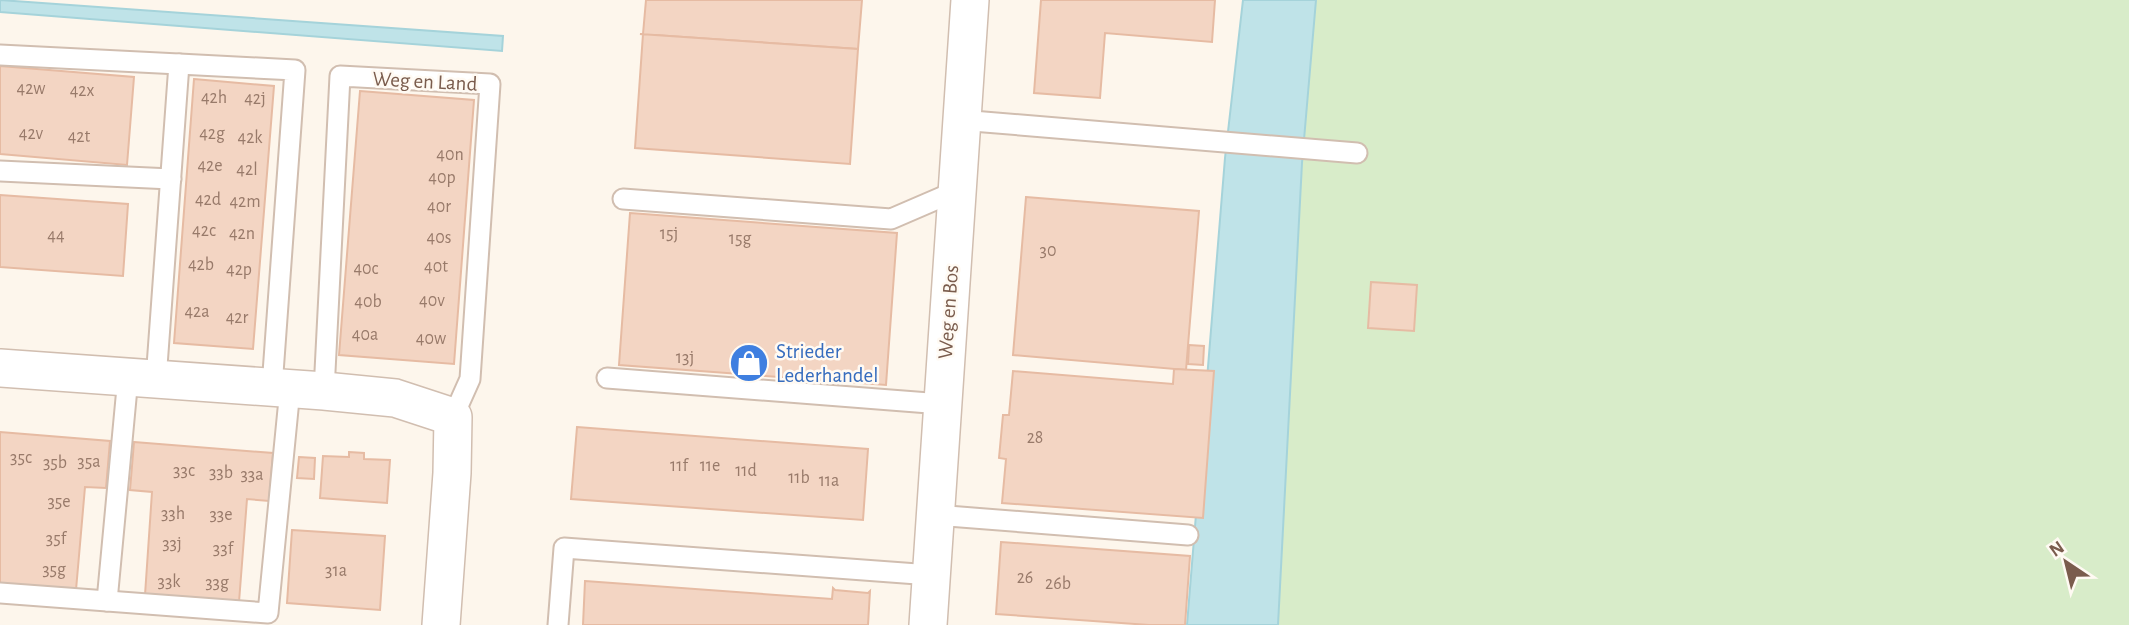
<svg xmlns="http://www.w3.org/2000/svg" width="2129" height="625" font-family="'Alegreya Sans',sans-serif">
<rect width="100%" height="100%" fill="#fdf6ec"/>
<path fill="#d8ecc9" d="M 1316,0 L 2129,0 L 2129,625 L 1278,625 L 1302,163 Z"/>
<g fill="#bfe3e8" stroke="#a5d3da" stroke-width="2">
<path d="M 0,0 L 503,36 L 502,51 L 0,12 Z"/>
<path d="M 1243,0 L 1316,0 L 1302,163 L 1278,625 L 1187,625 L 1225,158 Z"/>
</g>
<g fill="#f3d5c3" stroke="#e6bba3" stroke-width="2">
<path d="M 646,0 L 862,0 L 858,49 L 640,34 L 643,34 Z"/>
<path d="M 1041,0 L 1215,0 L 1212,42 L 1105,33 L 1100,98 L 1034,93 Z"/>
<path d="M 640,34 L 858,49 L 850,164 L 635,148 L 643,34 Z"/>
<path d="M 0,66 L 134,77 L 127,165 L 0,154 Z"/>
<path d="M 194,79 L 274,86 L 253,349 L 174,343 Z"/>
<path d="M 360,91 L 474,100 L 454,364 L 339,355 Z"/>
<path d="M 0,195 L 128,204 L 123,276 L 0,267 Z"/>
<path d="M 1026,197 L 1199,211 L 1186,370 L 1013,355 Z"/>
<path d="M 630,213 L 897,233 L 886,385 L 619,365 Z"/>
<path d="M 1371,282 L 1417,285 L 1414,331 L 1368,328 Z"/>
<path d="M 1189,345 L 1204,346 L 1203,365 L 1188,364 Z"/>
<path d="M 1174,369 L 1214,371 L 1203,518 L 1002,503 L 1006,459 L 999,458 L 1003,415 L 1009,415 L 1013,371 L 1173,384 Z"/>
<path d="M 577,427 L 868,449 L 863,520 L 571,499 Z"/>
<path d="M 0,432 L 110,441 L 106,488 L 85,487 L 76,590 L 0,584 Z"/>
<path d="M 134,442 L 273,453 L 269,501 L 247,499 L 239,602 L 145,595 L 152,492 L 130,490 Z"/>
<path d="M 349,452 L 364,453 L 364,459 L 390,460 L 387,503 L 320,498 L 323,456 L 349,457 Z"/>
<path d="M 299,457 L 315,458 L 314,479 L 297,478 Z"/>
<path d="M 292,530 L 385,536 L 380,610 L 287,603 Z"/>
<path d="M 1001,542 L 1190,556 L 1185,625 L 1149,625 L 996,614 Z"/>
<path d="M 585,581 L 832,599 L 833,588 L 835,590 L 868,593 L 870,591 L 868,625 L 583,625 Z"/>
</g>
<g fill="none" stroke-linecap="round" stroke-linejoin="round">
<g stroke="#d1beb0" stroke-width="23">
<g id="lane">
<path d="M 0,55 L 179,64"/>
<path d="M 960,120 L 1357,153"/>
<path d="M 0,171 L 171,179"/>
<path d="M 623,199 L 891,219 L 956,191"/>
<path d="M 607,378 L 942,404"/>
<path d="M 156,380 L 179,64 L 295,70 L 272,387"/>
<path d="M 324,391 L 340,76 L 490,84 L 470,379 L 453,417"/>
<path d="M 935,515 L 1188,535"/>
<path d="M 0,593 L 268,613 L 290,389"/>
<path d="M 107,601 L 128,377"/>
<path d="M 558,625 L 564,548 L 931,575"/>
</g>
</g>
<g stroke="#d1beb0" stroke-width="40">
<g id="street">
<path d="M 0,368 L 324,391 L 395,398 L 453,417 L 452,473 L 441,625"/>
<path d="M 928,625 L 970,0"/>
</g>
</g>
<use href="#lane" stroke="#fff" stroke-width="19"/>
<use href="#street" stroke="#fff" stroke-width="37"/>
</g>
<defs>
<g id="shop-disc" transform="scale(2.0125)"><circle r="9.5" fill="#3f7fe0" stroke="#fffaf3"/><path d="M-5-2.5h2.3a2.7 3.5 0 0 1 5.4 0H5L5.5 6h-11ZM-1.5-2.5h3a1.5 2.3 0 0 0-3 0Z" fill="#fff"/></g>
</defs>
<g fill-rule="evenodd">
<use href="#shop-disc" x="749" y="363"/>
</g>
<g text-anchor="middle" stroke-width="5" stroke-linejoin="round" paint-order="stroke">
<g font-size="18" fill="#987a6a">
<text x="31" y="94">42w</text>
<text x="82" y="96">42x</text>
<text x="214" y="103">42h</text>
<text x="255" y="104">42j</text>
<text x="31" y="139">42v</text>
<text x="212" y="139">42g</text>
<text x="79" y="142">42t</text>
<text x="250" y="143">42k</text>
<text x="450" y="160">40n</text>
<text x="210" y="171">42e</text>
<text x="247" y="175">42l</text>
<text x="442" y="183">40p</text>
<text x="208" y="205">42d</text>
<text x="245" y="207">42m</text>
<text x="439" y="212">40r</text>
<text x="204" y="236">42c</text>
<text x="242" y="239">42n</text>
<text x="669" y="239">15j</text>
<text x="56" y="241">44</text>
<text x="439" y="243">40s</text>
<text x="740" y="244">15g</text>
<text x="1048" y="256">30</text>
<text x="201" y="270">42b</text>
<text x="436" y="272">40t</text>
<text x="366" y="274">40c</text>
<text x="239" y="275">42p</text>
<text x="432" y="306">40v</text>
<text x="368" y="307">40b</text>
<text x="197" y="317">42a</text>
<text x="237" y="323">42r</text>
<text x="365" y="340">40a</text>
<text x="431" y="344">40w</text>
<text x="685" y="363">13j</text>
<text x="1035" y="443">28</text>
<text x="21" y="463">35c</text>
<text x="89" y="467">35a</text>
<text x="55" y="468">35b</text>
<text x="679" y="471">11f</text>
<text x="710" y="471">11e</text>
<text x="184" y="476">33c</text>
<text x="746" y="476">11d</text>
<text x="221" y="478">33b</text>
<text x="252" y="480">33a</text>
<text x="799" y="483">11b</text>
<text x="829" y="486">11a</text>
<text x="59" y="507">35e</text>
<text x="173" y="519">33h</text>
<text x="221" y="520">33e</text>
<text x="56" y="544">35f</text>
<text x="172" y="549">33j</text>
<text x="223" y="554">33f</text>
<text x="54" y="575">35g</text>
<text x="336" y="576">31a</text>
<text x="1025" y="583">26</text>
<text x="169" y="587">33k</text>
<text x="217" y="588">33g</text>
<text x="1058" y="589">26b</text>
</g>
<g font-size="21" fill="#7a5c4d" stroke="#fffaf3">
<text transform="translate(425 81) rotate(3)" y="7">Weg en Land</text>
<text transform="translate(948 312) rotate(-86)" y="7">Weg en Bos</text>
</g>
<g font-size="21" fill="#366cbe" stroke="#fffaf3" text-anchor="start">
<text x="776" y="358">Strieder<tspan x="776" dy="24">Lederhandel</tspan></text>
</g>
</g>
<g transform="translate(2066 562) rotate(325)" stroke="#fffaf3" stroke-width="5" paint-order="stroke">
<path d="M0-5L12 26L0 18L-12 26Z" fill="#7a5c4d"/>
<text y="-10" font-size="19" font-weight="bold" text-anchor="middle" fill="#7a5c4d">N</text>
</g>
</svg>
